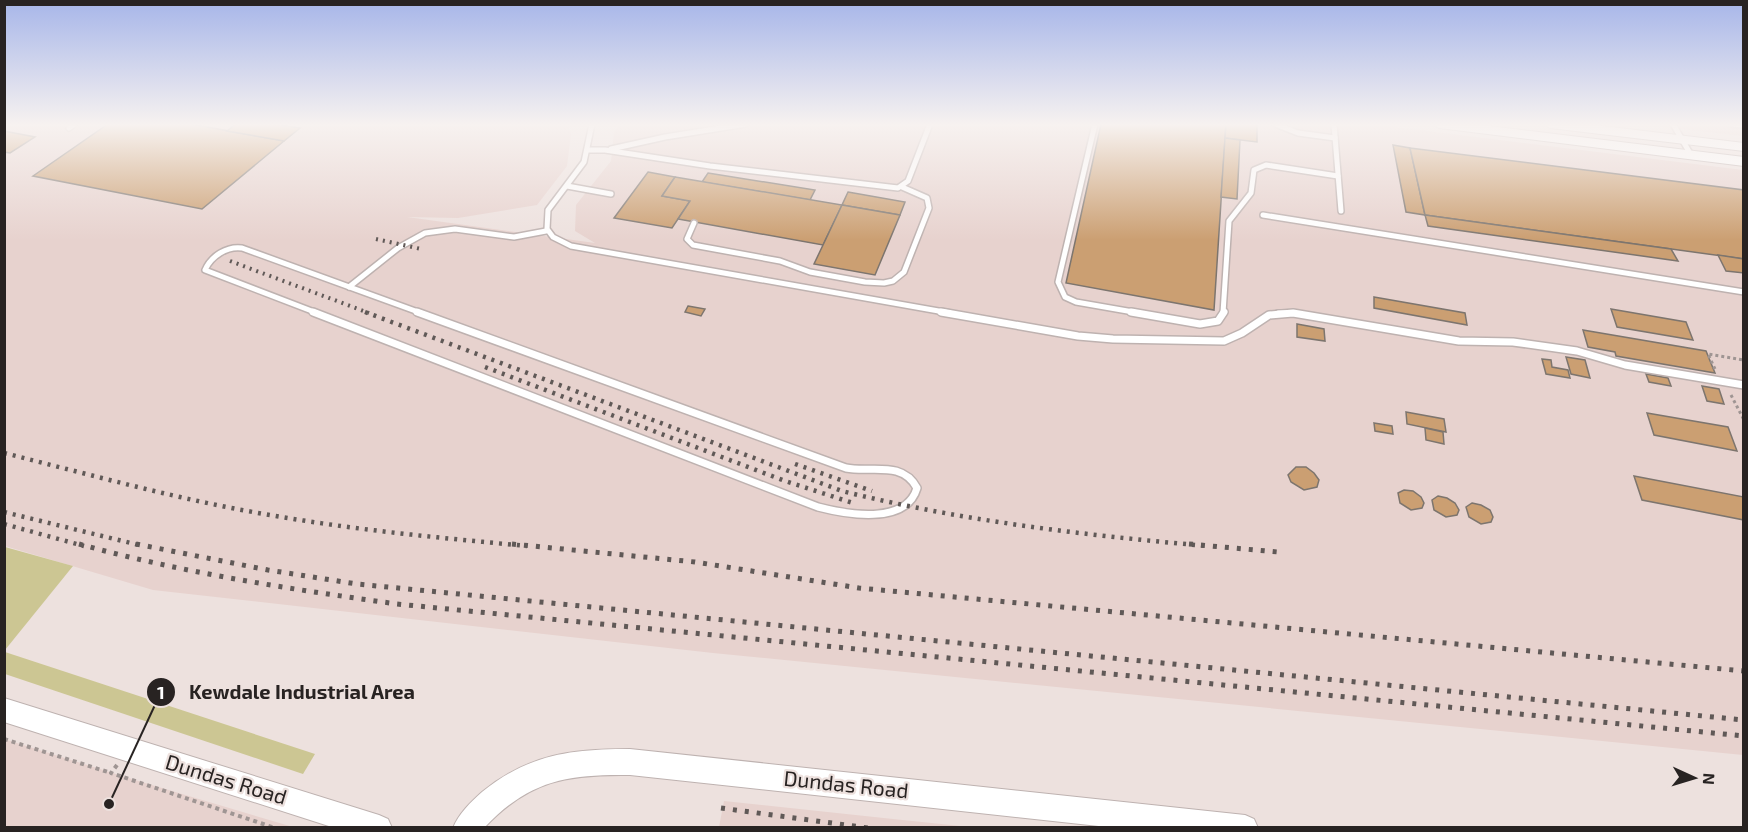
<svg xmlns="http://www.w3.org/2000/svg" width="1748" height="832" font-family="'Exo 2',sans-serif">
<rect width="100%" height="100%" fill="#ede1de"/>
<g fill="#e7d2ce">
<path d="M 4,124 L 568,124 L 571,134 L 567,166 L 537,205 L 458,218 L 407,217 L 595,243 L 575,231 L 576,205 L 611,161 L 614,132 L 619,124 L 1371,124 L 1743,170 L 1743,755 L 713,653 L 153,590 L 5,546 Z"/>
<path d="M 1635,124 L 1743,124 L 1743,136 Z"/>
<path d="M 4,739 L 135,780 L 293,827 L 5,827 Z"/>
<path d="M 724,801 L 893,819 L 970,827 L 719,827 Z"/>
</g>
<g fill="#ccc693">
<path d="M 5,547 L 73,566 L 5,650 L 4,547 Z"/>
<path d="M 5,652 L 315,754 L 303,774 L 5,674 Z"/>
</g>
<g fill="#cb9f72" stroke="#7d756e" stroke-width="1.5">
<path d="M 108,124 L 191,124 L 284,141 L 202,209 L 33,176 Z"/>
<path d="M 236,124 L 274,124 L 300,128 L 284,141 L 227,131 Z"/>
<path d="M 1101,124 L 1226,124 L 1214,310 L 1066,283 Z"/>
<path d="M 1226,124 L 1257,124 L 1257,142 L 1225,138 Z"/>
<path d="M 4,131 L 35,137 L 10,153 L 4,152 Z"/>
<path d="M 1225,138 L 1240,140 L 1237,199 L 1221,197 Z"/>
<path d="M 1393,145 L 1410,148 L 1425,215 L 1406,212 Z"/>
<path d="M 1410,148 L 1744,190 L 1744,259 L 1425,215 Z"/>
<path d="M 648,172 L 675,177 L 662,196 L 690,201 L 672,228 L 614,218 Z"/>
<path d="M 708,173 L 815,190 L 810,200 L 702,182 Z"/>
<path d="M 675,177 L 842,205 L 823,245 L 678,219 L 690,201 L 662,196 Z"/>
<path d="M 848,192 L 905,202 L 900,215 L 842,205 Z"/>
<path d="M 842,205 L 900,215 L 875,275 L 814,264 Z"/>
<path d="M 1425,215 L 1671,249 L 1678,261 L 1428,226 Z"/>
<path d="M 1718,255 L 1744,259 L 1744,273 L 1726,271 Z"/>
<path d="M 1374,297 L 1465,313 L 1467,325 L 1374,308 Z"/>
<path d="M 688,306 L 705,309 L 701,316 L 685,312 Z"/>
<path d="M 1611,309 L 1686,322 L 1693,340 L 1617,327 Z"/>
<path d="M 1297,324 L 1324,329 L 1325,341 L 1297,337 Z"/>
<path d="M 1583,330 L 1706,351 L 1715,373 L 1616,356 L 1615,352 L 1588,347 Z"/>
<path d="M 1566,357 L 1585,360 L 1590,378 L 1571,374 Z"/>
<path d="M 1542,359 L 1551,360 L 1552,367 L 1568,370 L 1570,378 L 1546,374 Z"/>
<path d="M 1646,374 L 1668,378 L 1671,386 L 1649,382 Z"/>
<path d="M 1702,386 L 1719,389 L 1724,404 L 1707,401 Z"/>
<path d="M 1406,412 L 1444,419 L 1446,432 L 1407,424 Z"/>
<path d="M 1647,413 L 1728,427 L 1737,451 L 1654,435 Z"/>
<path d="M 1374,423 L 1392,426 L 1393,434 L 1375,431 Z"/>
<path d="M 1425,428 L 1443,432 L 1444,444 L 1426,440 Z"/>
<path d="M 1296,467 L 1306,467 L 1314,473 L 1319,480 L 1317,487 L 1304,490 L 1291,482 L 1288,475 Z"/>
<path d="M 1634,476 L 1744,497 L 1744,520 L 1642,500 Z"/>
<path d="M 1404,490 L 1413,491 L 1421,497 L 1424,503 L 1422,508 L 1411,510 L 1400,503 L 1398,493 Z"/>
<path d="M 1438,496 L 1447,498 L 1455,503 L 1459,510 L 1457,515 L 1446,517 L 1434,510 L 1432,500 Z"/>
<path d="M 1472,503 L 1481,505 L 1490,510 L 1493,517 L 1491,522 L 1481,524 L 1469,517 L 1466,507 Z"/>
</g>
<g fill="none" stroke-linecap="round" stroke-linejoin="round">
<g stroke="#beb2b0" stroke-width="8">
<g id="lane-far1">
<path d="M 592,124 L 584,162 L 548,210 L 547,229 L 553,237 L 571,246 L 950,313"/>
<path d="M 1095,124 L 1058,282 L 1065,297 L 1076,302 L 1139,313"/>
<path d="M 1275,124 L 1298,133 L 1335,138"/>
<path d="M 1334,124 L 1341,211"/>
<path d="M 1673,124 L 1691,155"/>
<path d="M 1731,124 L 1744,125"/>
<path d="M 69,128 L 74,124"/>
<path d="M 611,149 L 665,137 L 746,124"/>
<path d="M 588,150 L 605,150 L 710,166 L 898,188 L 908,181 L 930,124"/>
<path d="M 567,186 L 611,194"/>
<path d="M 1263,215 L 1744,292"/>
<path d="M 694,223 L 687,239 L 693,245 L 780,261 L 810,272 L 865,282 L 884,283 L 893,281 L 904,272 L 929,208 L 927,198 L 902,187"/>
<path d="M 349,287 L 398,248 L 425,233 L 455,229 L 514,237 L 546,231"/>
<path d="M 317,313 L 205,270 C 211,256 227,246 242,248 L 421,313"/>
<path d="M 1223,313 L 1229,221 L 1251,193 L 1254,170 L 1266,165 L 1338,176"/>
<path d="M 1278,313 L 1295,313"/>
</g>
</g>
<g stroke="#beb2b0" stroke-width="10">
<g id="lane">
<path d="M 313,312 L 818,507 C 845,514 906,526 917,488 C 902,460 871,473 846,468 L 417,312"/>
<path d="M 941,312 L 1078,336 L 1113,339 L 1224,341 L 1242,333 L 1269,315 L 1293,313 L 1459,341 L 1513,342 L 1577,351 L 1625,365 L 1744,385"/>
<path d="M 1131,312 L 1200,324 L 1218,321 L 1224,312"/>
</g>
</g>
<g stroke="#beb2b0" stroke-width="2">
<g id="secondary">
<path d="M 1432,124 L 1473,124 L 1744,157 L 1744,166 L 1439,128 Z"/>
<path d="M 1543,124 L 1586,124 L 1744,143 L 1744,151 L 1550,128 Z"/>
<path d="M 4,698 L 379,815 L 388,819 L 392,828 L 335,828 L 4,722 Z"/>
<path d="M 630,749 L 1245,815 L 1254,819 L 1258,828 L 1117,828 L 630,775 C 568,774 529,780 484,828 L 453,828 C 459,813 471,802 482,792 C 529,754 572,749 630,749 Z"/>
</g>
</g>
<g stroke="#9f9593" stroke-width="3" stroke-dasharray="3 3" stroke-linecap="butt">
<path d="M 1715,369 L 1708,354 L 1744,360"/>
<path d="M 1731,395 L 1744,420"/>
</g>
<g stroke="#9f9593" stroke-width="4" stroke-dasharray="4 4" stroke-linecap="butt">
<path d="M 4,739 L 111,773"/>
<path d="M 117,765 L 111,773 L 275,828"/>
</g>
<use href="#lane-far1" stroke="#fff" stroke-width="5"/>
<use href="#lane" stroke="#fff" stroke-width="7"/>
<use href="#secondary" fill="#fff" fill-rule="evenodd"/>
<g stroke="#605957" stroke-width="4" stroke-dasharray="2 5" stroke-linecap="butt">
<path d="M 376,239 L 421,249"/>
<path d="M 230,261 L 369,313"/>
</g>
<g stroke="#605957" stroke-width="4.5" stroke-dasharray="3 6" stroke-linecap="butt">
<path d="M 365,312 L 842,491 C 962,521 1083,535 1207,546"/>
<path d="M 485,367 L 785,481 L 853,503"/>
<path d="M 4,453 C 92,475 180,500 270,515 C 355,530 441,538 527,546"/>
<path d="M 795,464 L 872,491"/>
<path d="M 4,512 L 143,546"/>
<path d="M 4,524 L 84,546"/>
</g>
<g stroke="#605957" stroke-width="5" stroke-dasharray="4 8" stroke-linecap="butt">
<path d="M 79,544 C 183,573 290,589 397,604 L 1744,736"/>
<path d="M 136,544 L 268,570 L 357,584 L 1744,720"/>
<path d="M 512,544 L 695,562 L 859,588 L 1744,671"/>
<path d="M 1189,544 L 1278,552"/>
<path d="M 721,808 L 868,828"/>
</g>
</g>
<linearGradient id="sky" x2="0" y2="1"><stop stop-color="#a7b6e9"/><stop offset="0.52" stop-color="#f7f2f0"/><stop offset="1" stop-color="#f7f2f0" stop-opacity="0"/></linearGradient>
<rect width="1748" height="240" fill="url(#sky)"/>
<g text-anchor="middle" stroke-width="4.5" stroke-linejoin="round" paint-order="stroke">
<g font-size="21" fill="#282322" stroke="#ede1de">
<text transform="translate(226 780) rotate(17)" y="7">Dundas Road</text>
<text transform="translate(846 785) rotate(6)" y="7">Dundas Road</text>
</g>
</g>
<path fill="none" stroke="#282322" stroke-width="2" d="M109 804L161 692"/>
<g fill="#282322" stroke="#ede1de" stroke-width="2">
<circle cx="109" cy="804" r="6"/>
<circle cx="161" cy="692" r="15"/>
</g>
<g font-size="18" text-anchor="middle" font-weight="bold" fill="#fff">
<text x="161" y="699">1</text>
</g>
<g font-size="20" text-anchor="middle" font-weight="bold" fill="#282322" stroke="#ede1de" stroke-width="4.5" stroke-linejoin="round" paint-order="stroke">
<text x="302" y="699">Kewdale Industrial Area</text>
</g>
<rect width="1748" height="832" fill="none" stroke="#282322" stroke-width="12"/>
<g transform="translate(1694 778) rotate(94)" stroke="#ede1de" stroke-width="4.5" paint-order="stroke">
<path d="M0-4.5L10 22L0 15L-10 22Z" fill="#282322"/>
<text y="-9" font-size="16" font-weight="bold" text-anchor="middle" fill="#282322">N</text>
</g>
</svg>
